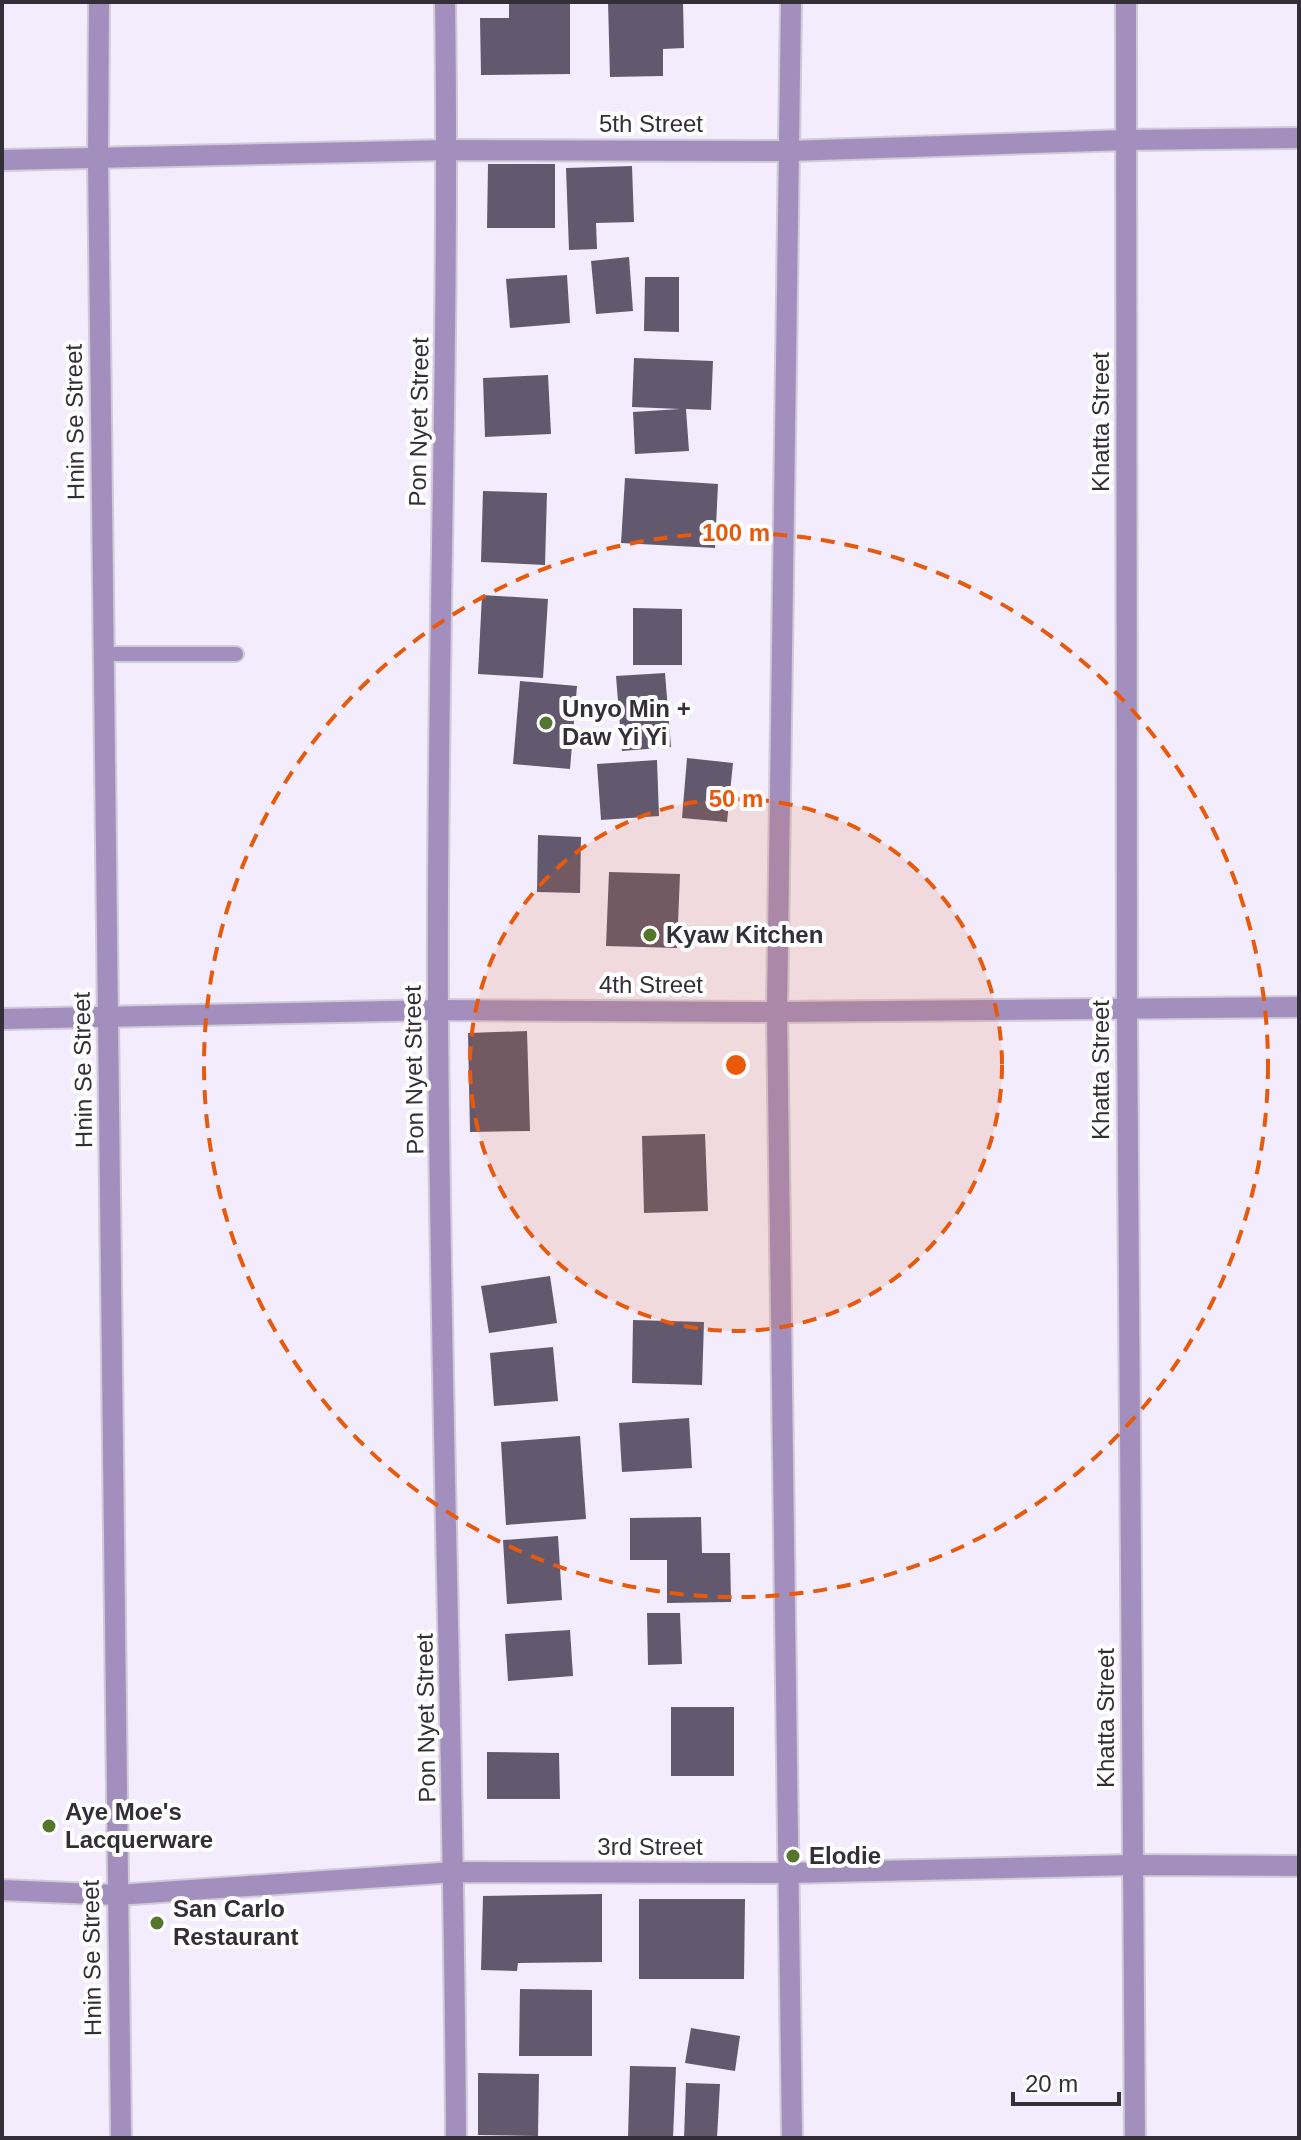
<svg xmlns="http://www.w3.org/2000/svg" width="1301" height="2140" font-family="Arial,sans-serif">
<rect width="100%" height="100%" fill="#f2ecfc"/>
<g fill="#63596f">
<path d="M 509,2 L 570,2 L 570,74 L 481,75 L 480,18 L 509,18 Z"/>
<path d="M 608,2 L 683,2 L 684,48 L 663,49 L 663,76 L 610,77 Z"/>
<path d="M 488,164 L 555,164 L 555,228 L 487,228 Z"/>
<path d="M 632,166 L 634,222 L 596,223 L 597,249 L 569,250 L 566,168 Z"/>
<path d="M 629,257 L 633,311 L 596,314 L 591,261 Z"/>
<path d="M 567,275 L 570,323 L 510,328 L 506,279 Z"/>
<path d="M 645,277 L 679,277 L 679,332 L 644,331 Z"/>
<path d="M 634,358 L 713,361 L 711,410 L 686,409 L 689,451 L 635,454 L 633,412 L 680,409 L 632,407 Z"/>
<path d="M 548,375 L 551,434 L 485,437 L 483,378 Z"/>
<path d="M 625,478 L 718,484 L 715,548 L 621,543 Z"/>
<path d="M 483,491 L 547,493 L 545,565 L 481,562 Z"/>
<path d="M 482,595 L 548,599 L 543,678 L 478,674 Z"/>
<path d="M 633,608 L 682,609 L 682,665 L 633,665 Z"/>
<path d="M 665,673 L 671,747 L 622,751 L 616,676 Z"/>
<path d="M 520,681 L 577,686 L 570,769 L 513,764 Z"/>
<path d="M 687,758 L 733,763 L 727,822 L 682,818 Z"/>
<path d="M 657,760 L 659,816 L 601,820 L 597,764 Z"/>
<path d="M 538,835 L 581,837 L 580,893 L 537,892 Z"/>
<path d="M 609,872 L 680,874 L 677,948 L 606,946 Z"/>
<path d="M 527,1031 L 530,1131 L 470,1132 L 468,1033 Z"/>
<path d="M 705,1134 L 708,1211 L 644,1213 L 642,1136 Z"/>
<path d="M 550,1276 L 557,1323 L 489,1333 L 481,1286 Z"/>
<path d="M 633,1320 L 704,1322 L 702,1385 L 632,1383 Z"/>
<path d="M 553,1347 L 558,1401 L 494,1406 L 490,1353 Z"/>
<path d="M 689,1418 L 692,1468 L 622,1472 L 619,1423 Z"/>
<path d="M 580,1436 L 586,1519 L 506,1525 L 501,1442 Z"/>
<path d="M 701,1517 L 702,1553 L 730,1553 L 731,1602 L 667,1603 L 667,1560 L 630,1560 L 630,1518 Z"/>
<path d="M 558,1536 L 562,1600 L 507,1604 L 503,1540 Z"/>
<path d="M 647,1613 L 680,1613 L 682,1664 L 648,1665 Z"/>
<path d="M 570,1630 L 573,1676 L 508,1681 L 505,1634 Z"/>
<rect x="671" y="1707" width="63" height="69"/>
<path d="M 487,1752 L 559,1753 L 560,1799 L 487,1799 Z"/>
<path d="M 602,1894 L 602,1962 L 518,1963 L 517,1971 L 481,1970 L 483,1896 Z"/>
<path d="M 639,1899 L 745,1899 L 744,1979 L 639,1979 Z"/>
<path d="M 520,1989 L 592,1990 L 592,2056 L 519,2056 Z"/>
<path d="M 691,2028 L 740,2036 L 735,2071 L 685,2063 Z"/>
<path d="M 630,2066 L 676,2067 L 673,2138 L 628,2138 Z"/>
<path d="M 478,2073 L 539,2074 L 538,2136 L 478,2135 Z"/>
<path d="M 686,2083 L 720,2084 L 717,2138 L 684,2138 Z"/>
</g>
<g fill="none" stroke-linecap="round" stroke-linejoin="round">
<g stroke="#d0cad9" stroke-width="18">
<path id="service" d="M 104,654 L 236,654"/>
</g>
<g stroke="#d0cad9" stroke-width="24">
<g id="minor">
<path d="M 99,2 L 98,158 L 121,2138"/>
<path d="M 445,2 C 450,338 436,675 438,1011 C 440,1387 454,1762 456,2138"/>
<path d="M 791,2 L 777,1012 L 792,2138"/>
<path d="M 1126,2 L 1127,1010 L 1135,2138"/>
<path d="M 2,160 L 448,150 L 789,151 L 1127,140 L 1299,138"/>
<path d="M 2,1019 L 438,1010 L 777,1012 L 1299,1007"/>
<path d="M 2,1890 L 117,1895 L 455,1872 L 788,1873 L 1133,1865 L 1299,1866"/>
</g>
</g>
<use href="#service" stroke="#a38fbd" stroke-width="14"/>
<use href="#minor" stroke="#a38fbd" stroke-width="20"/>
</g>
<circle cx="736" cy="1065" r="266" fill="#e8590c" fill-opacity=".12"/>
<g fill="none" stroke="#e8590c" stroke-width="4" stroke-dasharray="14 10">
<circle cx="736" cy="1065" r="266"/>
<circle cx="736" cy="1065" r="532"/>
</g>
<g fill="#54762d" stroke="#fff" stroke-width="3">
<circle cx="546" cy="723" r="8"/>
<circle cx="650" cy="935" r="8"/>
<circle cx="49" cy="1826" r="8"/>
<circle cx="793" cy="1856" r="8"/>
<circle cx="157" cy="1923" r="8"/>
</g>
<g text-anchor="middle" stroke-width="8" stroke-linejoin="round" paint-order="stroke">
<g font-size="24" fill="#332f39" stroke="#fff">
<text x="651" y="132">5th Street</text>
<text transform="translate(75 422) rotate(-91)" y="8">Hnin Se Street</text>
<text transform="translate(419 422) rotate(-89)" y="8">Pon Nyet Street</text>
<text transform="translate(1101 422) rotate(-90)" y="8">Khatta Street</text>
<text x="651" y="993">4th Street</text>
<text transform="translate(83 1070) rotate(-91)" y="8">Hnin Se Street</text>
<text transform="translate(414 1070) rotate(-91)" y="8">Pon Nyet Street</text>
<text transform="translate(1101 1070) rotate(-90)" y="8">Khatta Street</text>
<text transform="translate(426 1718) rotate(-91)" y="8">Pon Nyet Street</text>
<text transform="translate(1106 1718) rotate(-90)" y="8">Khatta Street</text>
<text x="650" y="1855">3rd Street</text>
<text transform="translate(92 1958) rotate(-91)" y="8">Hnin Se Street</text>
</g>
<g font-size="24" font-weight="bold" fill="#332f39" stroke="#fff" text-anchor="start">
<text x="562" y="717">Unyo Min +<tspan x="562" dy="28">Daw Yi Yi</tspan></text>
<text x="666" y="943">Kyaw Kitchen</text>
<text x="65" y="1820">Aye Moe's<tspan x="65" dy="28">Lacquerware</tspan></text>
<text x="809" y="1864">Elodie</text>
<text x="173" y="1917">San Carlo<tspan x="173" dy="28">Restaurant</tspan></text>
</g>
</g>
<circle cx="736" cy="1065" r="12" fill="#e8590c" stroke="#fff" stroke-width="4"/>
<g font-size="24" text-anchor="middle" font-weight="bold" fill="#e8590c" stroke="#fff" stroke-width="8" stroke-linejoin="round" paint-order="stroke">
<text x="736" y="541">100 m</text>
<text x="736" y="807">50 m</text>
</g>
<rect width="1301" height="2140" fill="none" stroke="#332f39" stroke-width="8"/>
<path d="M1013 2092v12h106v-12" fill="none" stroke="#332f39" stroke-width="4"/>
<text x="1025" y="2092" font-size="24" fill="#332f39" stroke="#ffffff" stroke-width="6" paint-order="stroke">20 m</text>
</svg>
